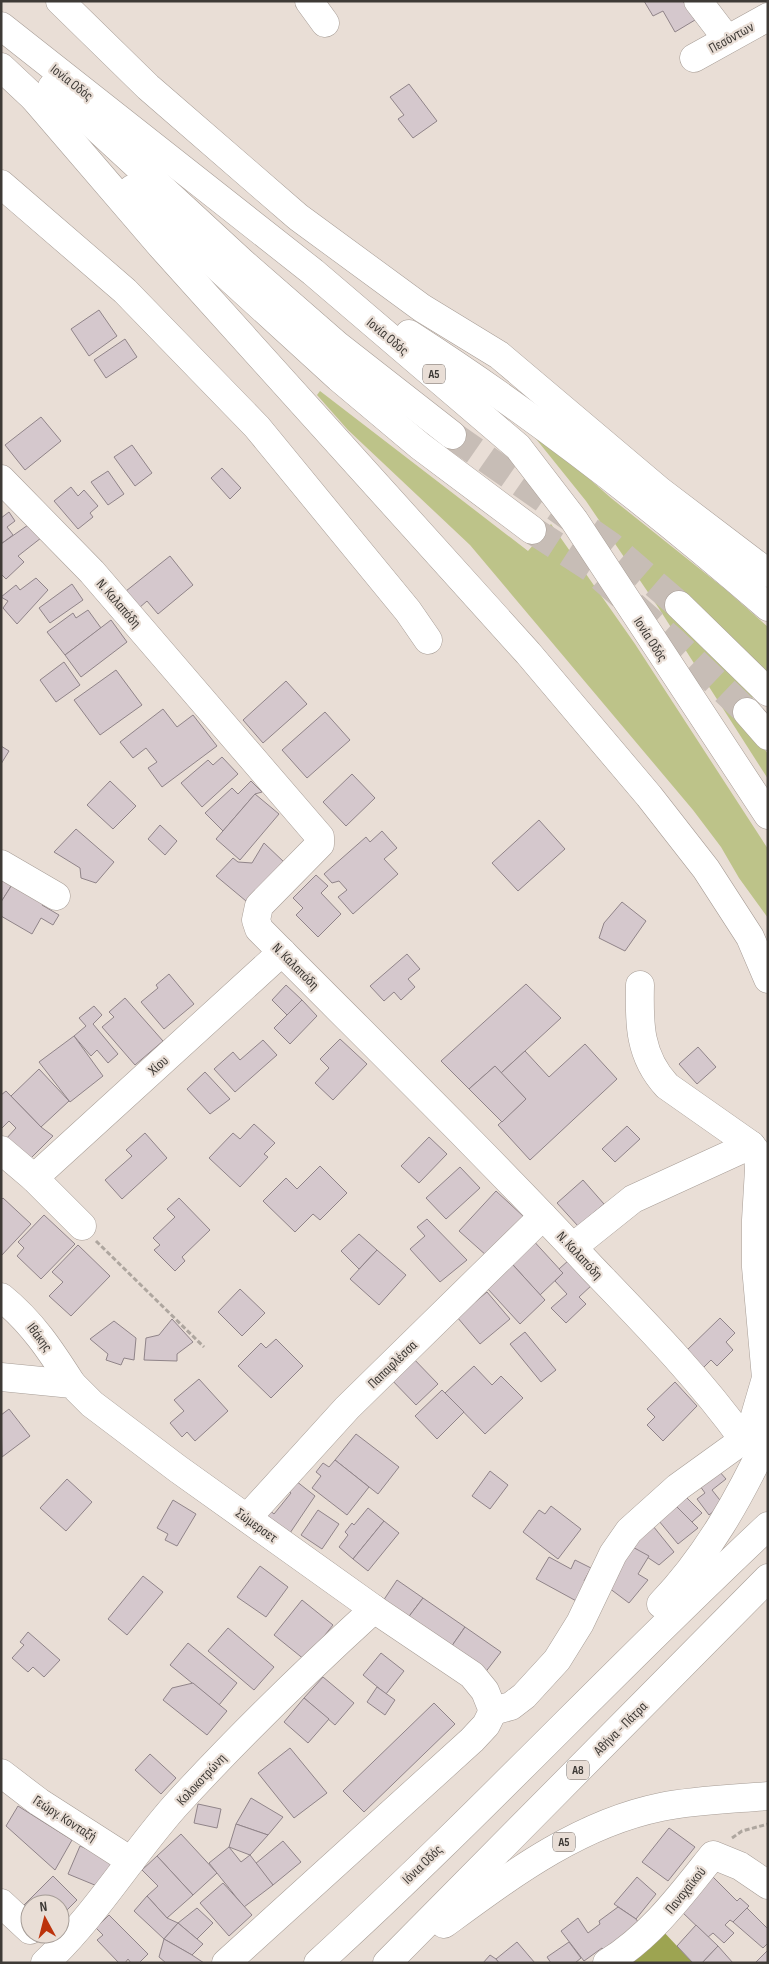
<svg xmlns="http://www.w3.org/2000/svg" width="769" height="1964" font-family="'Sofia Sans Condensed',sans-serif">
<rect width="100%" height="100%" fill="#e9ded6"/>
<g fill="#bdc389">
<path d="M 320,391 L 528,551 L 551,524 L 635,644 L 768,849 L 768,918 L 739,878 L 721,847 L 693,810 L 470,545 L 348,430 L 317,395 Z"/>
<path d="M 516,414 L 611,498 L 725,589 L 768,627 L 768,683 L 737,712 L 768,754 L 768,779 L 658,607 L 586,501 Z"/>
</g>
<path fill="#9da451" d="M 660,1928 L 693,1963 L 619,1963 Z"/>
<g fill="#d5c8cd" stroke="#908489">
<path d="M 644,1 L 683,1 L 695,20 L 675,32 L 663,11 L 653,16 Z"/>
<path d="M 409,84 L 437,121 L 413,138 L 398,119 L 404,115 L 390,97 Z"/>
<path d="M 99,310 L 117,336 L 89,356 L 71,329 Z"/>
<path d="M 125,339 L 137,357 L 106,378 L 94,360 Z"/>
<path d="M 41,417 L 61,441 L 25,470 L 5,445 Z"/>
<path d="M 132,445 L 152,473 L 135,486 L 114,457 Z"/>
<path d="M 222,468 L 241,488 L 230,499 L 211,478 Z"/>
<path d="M 108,471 L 124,494 L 108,505 L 91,482 Z"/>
<path d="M 71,487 L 78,496 L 84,490 L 98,506 L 90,513 L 93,517 L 78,529 L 54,501 Z"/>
<path d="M 9,512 L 15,521 L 7,527 L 13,535 L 1,544 L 1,518 Z"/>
<path d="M 28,525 L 41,538 L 18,556 L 24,562 L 6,579 L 1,574 L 1,544 Z"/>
<path d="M 170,556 L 193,585 L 158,614 L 147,601 L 139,608 L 126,591 Z"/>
<path d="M 36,578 L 48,590 L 17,624 L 3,608 L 8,601 L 1,597 L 16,585 L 20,590 Z"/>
<path d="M 72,584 L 83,600 L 50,623 L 39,608 Z"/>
<path d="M 88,610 L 101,628 L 65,655 L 47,632 L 73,613 L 76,618 Z"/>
<path d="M 111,620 L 127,642 L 81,677 L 65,655 Z"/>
<path d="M 64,662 L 80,685 L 56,702 L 40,680 Z"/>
<path d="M 116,670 L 142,705 L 100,735 L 74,700 Z"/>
<path d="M 286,681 L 307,704 L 263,743 L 243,720 Z"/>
<path d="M 163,709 L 177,727 L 193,715 L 217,746 L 162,787 L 148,768 L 157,762 L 146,748 L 133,758 L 120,742 Z"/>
<path d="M 325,712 L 350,740 L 307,778 L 282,750 Z"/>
<path d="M 1,746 L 9,751 L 1,764 Z"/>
<path d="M 222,757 L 238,774 L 202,807 L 181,783 L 208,760 L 213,765 Z"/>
<path d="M 352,774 L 375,798 L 346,826 L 323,802 Z"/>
<path d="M 110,781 L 136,806 L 113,829 L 87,805 Z"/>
<path d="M 251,781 L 262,792 L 255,794 L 223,831 L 205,813 L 232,788 L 238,794 Z"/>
<path d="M 255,794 L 279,814 L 240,860 L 216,839 Z"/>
<path d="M 539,820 L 565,849 L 518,891 L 492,863 Z"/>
<path d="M 160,825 L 177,841 L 165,855 L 148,839 Z"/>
<path d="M 76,829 L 114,862 L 96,883 L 81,878 L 80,868 L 54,852 Z"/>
<path d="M 382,831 L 397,848 L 384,859 L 398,874 L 353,914 L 338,897 L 347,890 L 339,881 L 332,883 L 324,874 L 366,837 L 370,842 Z"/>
<path d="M 264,843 L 285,863 L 246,901 L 216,876 L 233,858 L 238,862 L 252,863 Z"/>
<path d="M 316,875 L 328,886 L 321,893 L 341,914 L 318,937 L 296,915 L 303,908 L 293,898 Z"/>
<path d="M 1,876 L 15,880 L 1,902 Z"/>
<path d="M 15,880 L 46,899 L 42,905 L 59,915 L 53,925 L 41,918 L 32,934 L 1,916 L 1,902 Z"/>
<path d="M 622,902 L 646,921 L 625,951 L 599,938 L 604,923 Z"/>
<path d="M 407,954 L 420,969 L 408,979 L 415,987 L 401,1000 L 394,992 L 384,1001 L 370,986 Z"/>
<path d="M 169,974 L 194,1004 L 164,1029 L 141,1002 L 158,988 L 156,985 Z"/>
<path d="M 526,984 L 561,1018 L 501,1073 L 495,1066 L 469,1089 L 441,1061 Z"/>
<path d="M 286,985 L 302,1000 L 287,1015 L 272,1000 Z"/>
<path d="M 125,998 L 163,1041 L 135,1065 L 102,1027 L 114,1017 L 109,1012 Z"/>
<path d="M 302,1000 L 317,1016 L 290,1044 L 274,1028 Z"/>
<path d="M 94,1006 L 102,1015 L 93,1024 L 118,1054 L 108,1063 L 97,1050 L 91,1056 L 74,1036 L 86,1026 L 79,1018 Z"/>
<path d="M 74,1036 L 103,1076 L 70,1102 L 39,1062 Z"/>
<path d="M 340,1039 L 367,1064 L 333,1100 L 315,1083 L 329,1068 L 320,1059 Z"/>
<path d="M 263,1040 L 277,1055 L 235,1092 L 214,1069 L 233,1052 L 240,1060 Z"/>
<path d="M 585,1044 L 617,1079 L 530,1160 L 498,1125 L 526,1099 L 501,1073 L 525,1051 L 549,1077 Z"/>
<path d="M 698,1047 L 716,1067 L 697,1084 L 679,1064 Z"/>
<path d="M 495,1066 L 526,1099 L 502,1122 L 469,1089 Z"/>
<path d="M 39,1069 L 69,1101 L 41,1127 L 11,1096 Z"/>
<path d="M 205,1072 L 230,1099 L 210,1114 L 187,1089 Z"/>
<path d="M 6,1091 L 41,1127 L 53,1136 L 28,1161 L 5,1140 L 16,1128 L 9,1121 L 1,1129 L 1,1095 Z"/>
<path d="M 254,1124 L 275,1143 L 264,1154 L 268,1157 L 240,1187 L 209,1158 L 233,1133 L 240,1139 Z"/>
<path d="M 627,1126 L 640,1139 L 615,1162 L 602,1149 Z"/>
<path d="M 145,1133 L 167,1158 L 122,1199 L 105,1180 L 132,1156 L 126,1150 Z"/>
<path d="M 429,1137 L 447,1154 L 419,1183 L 401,1166 Z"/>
<path d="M 320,1166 L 347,1193 L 320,1220 L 313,1214 L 295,1232 L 263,1201 L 286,1178 L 297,1189 Z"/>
<path d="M 460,1167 L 480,1188 L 446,1219 L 426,1198 Z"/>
<path d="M 583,1180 L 604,1204 L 578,1226 L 557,1203 Z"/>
<path d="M 496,1191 L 523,1216 L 487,1256 L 459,1231 Z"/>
<path d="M 3,1198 L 31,1224 L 1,1256 L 1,1200 Z"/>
<path d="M 179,1198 L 210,1230 L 182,1257 L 185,1261 L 175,1271 L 154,1250 L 160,1245 L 153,1238 L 175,1217 L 167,1209 Z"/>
<path d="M 44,1215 L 75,1244 L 41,1279 L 17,1256 L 24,1248 L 18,1242 Z"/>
<path d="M 427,1219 L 467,1260 L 440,1282 L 410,1249 L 425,1236 L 417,1227 Z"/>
<path d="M 359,1234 L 377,1250 L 359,1269 L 341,1251 Z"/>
<path d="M 530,1237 L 563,1273 L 540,1295 L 507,1258 Z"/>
<path d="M 78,1245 L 110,1276 L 71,1316 L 49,1296 L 63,1282 L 52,1272 Z"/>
<path d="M 377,1250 L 406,1275 L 379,1305 L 350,1279 Z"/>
<path d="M 569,1260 L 592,1285 L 579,1297 L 586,1304 L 566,1323 L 551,1308 L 567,1294 L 555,1281 L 563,1273 L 559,1269 Z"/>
<path d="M 513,1265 L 545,1300 L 520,1324 L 487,1288 Z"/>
<path d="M 240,1289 L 265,1313 L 242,1336 L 218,1312 Z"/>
<path d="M 487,1292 L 510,1319 L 480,1344 L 457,1317 Z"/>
<path d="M 720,1318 L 735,1333 L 726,1342 L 733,1350 L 717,1366 L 711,1360 L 703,1368 L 686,1351 Z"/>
<path d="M 172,1319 L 193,1342 L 177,1354 L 177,1361 L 144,1360 L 146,1338 L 159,1335 Z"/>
<path d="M 114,1321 L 136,1338 L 134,1360 L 124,1358 L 121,1365 L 106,1360 L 108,1354 L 90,1339 Z"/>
<path d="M 525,1332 L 556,1370 L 541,1382 L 510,1344 Z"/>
<path d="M 276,1339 L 303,1366 L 271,1398 L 238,1366 L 261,1343 L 266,1348 Z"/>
<path d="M 410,1355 L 438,1384 L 416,1405 L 388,1376 Z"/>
<path d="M 474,1366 L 492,1385 L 501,1376 L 523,1398 L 485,1434 L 445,1393 Z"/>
<path d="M 199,1379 L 228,1411 L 195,1441 L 187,1432 L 182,1437 L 170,1423 L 184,1411 L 174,1400 Z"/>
<path d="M 675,1382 L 697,1406 L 663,1441 L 647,1425 L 655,1417 L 647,1409 Z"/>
<path d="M 442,1390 L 464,1412 L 437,1439 L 415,1416 Z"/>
<path d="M 9,1409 L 30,1436 L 2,1457 L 1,1415 Z"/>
<path d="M 356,1434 L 399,1467 L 378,1494 L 335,1460 Z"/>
<path d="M 335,1460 L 369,1487 L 347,1515 L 312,1488 L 321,1476 L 316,1472 L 323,1463 L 329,1467 Z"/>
<path d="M 490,1471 L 508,1485 L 490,1509 L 472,1496 Z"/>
<path d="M 719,1471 L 726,1479 L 712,1490 L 723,1504 L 709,1515 L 697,1499 L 705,1493 L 700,1486 Z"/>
<path d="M 291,1477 L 315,1496 L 290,1533 L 265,1514 L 268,1509 L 274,1514 L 291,1493 L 283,1486 Z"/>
<path d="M 67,1479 L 92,1502 L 66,1531 L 40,1508 Z"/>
<path d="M 685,1496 L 702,1513 L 692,1522 L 675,1505 Z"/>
<path d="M 173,1500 L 196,1514 L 177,1546 L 165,1540 L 168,1534 L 157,1528 Z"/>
<path d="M 675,1505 L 698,1528 L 678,1544 L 659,1521 Z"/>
<path d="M 551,1506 L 581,1529 L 558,1559 L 523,1532 L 539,1510 L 545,1514 Z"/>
<path d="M 368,1508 L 384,1521 L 353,1559 L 339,1547 L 348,1535 L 345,1532 L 352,1523 L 354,1525 Z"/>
<path d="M 318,1510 L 339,1524 L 322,1549 L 301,1535 Z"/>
<path d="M 384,1521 L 399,1533 L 368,1571 L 353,1559 Z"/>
<path d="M 653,1526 L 674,1552 L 659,1565 L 629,1545 Z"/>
<path d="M 629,1545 L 649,1556 L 638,1574 L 648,1580 L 629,1603 L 609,1588 Z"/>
<path d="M 549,1557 L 571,1569 L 575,1560 L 591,1568 L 584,1581 L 590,1584 L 580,1603 L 536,1579 Z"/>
<path d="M 260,1566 L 288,1587 L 266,1617 L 237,1597 Z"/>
<path d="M 143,1576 L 163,1592 L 127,1635 L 108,1619 Z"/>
<path d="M 397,1580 L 423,1598 L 407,1619 L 383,1601 Z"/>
<path d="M 423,1598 L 465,1627 L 449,1650 L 407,1619 Z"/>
<path d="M 302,1600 L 333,1625 L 305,1660 L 274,1635 Z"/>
<path d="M 465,1627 L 501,1652 L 484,1674 L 449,1650 Z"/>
<path d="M 228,1628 L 274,1667 L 254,1690 L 208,1651 Z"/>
<path d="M 28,1632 L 60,1660 L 44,1677 L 33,1667 L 28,1672 L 12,1658 L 24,1645 L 20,1642 Z"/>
<path d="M 188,1643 L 237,1683 L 219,1705 L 170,1665 Z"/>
<path d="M 381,1653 L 404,1671 L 386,1694 L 363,1675 Z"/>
<path d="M 323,1677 L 354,1703 L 335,1725 L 304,1698 Z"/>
<path d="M 193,1683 L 227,1711 L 207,1735 L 163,1700 L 172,1688 Z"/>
<path d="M 377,1687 L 395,1700 L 385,1715 L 367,1702 Z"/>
<path d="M 304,1698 L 329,1719 L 308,1743 L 284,1722 Z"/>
<path d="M 434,1703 L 455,1724 L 364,1812 L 343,1791 Z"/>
<path d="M 290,1748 L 327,1793 L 294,1818 L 258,1773 Z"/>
<path d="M 150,1754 L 176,1778 L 161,1794 L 135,1770 Z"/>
<path d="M 251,1798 L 283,1817 L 268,1835 L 236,1824 Z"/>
<path d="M 198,1804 L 221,1809 L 217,1828 L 194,1823 Z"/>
<path d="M 18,1806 L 72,1840 L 55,1870 L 6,1826 Z"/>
<path d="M 236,1824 L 268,1835 L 250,1855 L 229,1847 Z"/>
<path d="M 669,1828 L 695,1847 L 668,1881 L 642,1862 Z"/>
<path d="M 181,1834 L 217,1873 L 193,1895 L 157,1856 Z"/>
<path d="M 283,1841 L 301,1862 L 273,1885 L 255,1864 Z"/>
<path d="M 80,1846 L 114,1860 L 102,1888 L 68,1874 Z"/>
<path d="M 229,1847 L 241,1862 L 250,1855 L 273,1885 L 244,1907 L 209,1863 Z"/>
<path d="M 157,1856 L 193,1895 L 167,1918 L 147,1896 L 158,1886 L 142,1870 Z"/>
<path d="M 53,1876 L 77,1900 L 60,1917 L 60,1904 L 30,1904 L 30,1915 L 22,1907 Z"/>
<path d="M 637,1877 L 656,1894 L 636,1919 L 614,1904 Z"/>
<path d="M 713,1877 L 737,1901 L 740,1898 L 749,1906 L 733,1922 L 730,1920 L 725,1925 L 734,1933 L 724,1943 L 713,1933 L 708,1937 L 681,1911 Z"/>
<path d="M 223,1883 L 252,1915 L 229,1936 L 200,1903 Z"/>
<path d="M 147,1896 L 167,1918 L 178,1923 L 164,1939 L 134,1911 Z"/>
<path d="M 618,1907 L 636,1919 L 641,1926 L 606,1952 L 602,1948 L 584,1961 L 561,1931 L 578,1918 L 588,1933 L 600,1924 L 599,1921 Z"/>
<path d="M 197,1908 L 213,1923 L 197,1939 L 178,1923 Z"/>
<path d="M 747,1908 L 768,1929 L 768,1943 L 763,1948 L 733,1922 Z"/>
<path d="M 109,1915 L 148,1954 L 139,1963 L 131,1963 L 128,1959 L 125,1963 L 119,1963 L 97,1940 L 103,1935 L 96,1928 Z"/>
<path d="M 178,1923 L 203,1944 L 192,1955 L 164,1939 Z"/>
<path d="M 696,1925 L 718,1946 L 702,1963 L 693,1963 L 677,1946 Z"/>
<path d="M 164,1939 L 192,1955 L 204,1963 L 166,1963 L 159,1957 Z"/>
<path d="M 517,1942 L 535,1963 L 499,1963 L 496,1959 Z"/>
<path d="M 569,1942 L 581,1958 L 575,1963 L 551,1963 L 547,1957 Z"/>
<path d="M 718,1946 L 733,1963 L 702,1963 Z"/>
<path d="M 768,1950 L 768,1963 L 757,1963 L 756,1962 Z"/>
<path d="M 490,1955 L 496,1959 L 499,1963 L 483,1963 Z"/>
</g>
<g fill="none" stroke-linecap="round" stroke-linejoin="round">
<g stroke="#c7bdb6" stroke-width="28" stroke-dasharray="28 14" stroke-linecap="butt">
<path d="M 452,435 L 611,546 L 679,605"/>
<path d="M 532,530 L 591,568 L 675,643 L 747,712"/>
</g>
<g stroke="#a79d96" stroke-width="29">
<g id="minor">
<path d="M 60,1 L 148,87 L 298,217 L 422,308 L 499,355 L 660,491 L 768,573"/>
<path d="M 309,1 L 325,23"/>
<path d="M 698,1 L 727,39"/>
<path d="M 694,58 L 768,17"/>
<path d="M 1,184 L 125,291 L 257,427 L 408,611 L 428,640"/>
<path d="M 1,479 L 92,572 L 320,837 L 320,844 L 259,906 L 256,920 L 259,929 C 371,1042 485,1153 593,1269 C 645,1323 699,1378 743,1439"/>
<path d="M 1,864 L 56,896"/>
<path d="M 1,1150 L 34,1178 L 82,1226"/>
<path d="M 34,1178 L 282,952"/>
<path d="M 573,1247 L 633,1199 L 751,1145"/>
<path d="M 1,1297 C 32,1322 51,1351 72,1384"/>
<path d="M 1,1377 L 72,1384 L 92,1404 L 178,1469 L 374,1609 L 472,1675 L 485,1691 L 493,1711"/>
<path d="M 247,1518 L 347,1408 L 543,1216"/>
<path d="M 493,1711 L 511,1706 L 524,1696 L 557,1660 L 580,1623 L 613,1554 L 629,1531 L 678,1487 L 739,1443 L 754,1419 L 766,1378 L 756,1267 L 756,1220 L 759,1169 L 758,1154 L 751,1145 L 667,1086 C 639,1056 639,1023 640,985"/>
<path d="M 1,1773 L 39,1802 L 131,1861"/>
<path d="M 1,1903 L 30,1930"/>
<path d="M 45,1963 C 95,1916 130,1857 175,1806 C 238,1737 305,1672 374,1609"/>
<path d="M 226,1963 L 472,1740 L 486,1725 L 493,1711"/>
<path d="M 607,1963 C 652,1935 681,1895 713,1855 L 740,1866 L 768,1885"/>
</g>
</g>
<g stroke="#a79d96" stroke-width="29">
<g id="highway">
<path d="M 1,26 L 313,272 L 518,447 L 574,520 L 768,815"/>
<path d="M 1,67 L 48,111"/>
<path d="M 52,87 L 243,263 L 337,345 L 452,435"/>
<path d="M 34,98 L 162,247 L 528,653 L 649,796 L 706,869 L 750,937 L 768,979"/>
<path d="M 132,189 L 339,378 L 420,446 L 532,530"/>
<path d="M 409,334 C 535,415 654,508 768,607"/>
<path d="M 679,605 L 768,692"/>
<path d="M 747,712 L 768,736"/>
<path d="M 661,1604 C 707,1556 740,1497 768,1437"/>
<path d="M 444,1924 C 511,1875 578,1824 661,1807 C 696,1800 733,1799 768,1796"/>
<path d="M 318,1963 C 473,1822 615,1669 768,1526"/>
<path d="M 387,1963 L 768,1578"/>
</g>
</g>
<g stroke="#aea69f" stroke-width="3" stroke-dasharray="5 2.5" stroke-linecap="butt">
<path d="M 96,1241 L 204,1347"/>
<path d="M 732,1838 L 742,1831 L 768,1824"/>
</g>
<use href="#minor" stroke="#fff" stroke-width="28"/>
<use href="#highway" stroke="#fff" stroke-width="28"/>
</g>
<g text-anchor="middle" stroke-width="4.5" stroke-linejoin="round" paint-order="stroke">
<g fill="#e9ded6" stroke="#716b66" stroke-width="1">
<rect x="423" y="364.5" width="22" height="19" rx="4"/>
<rect x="567" y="1760.5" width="22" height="19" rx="4"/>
<rect x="553" y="1832.5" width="22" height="19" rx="4"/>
</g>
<g font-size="12" font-weight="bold" fill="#3e3a36">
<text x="434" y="378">Α5</text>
<text x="578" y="1774">Α8</text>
<text x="564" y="1846">Α5</text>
</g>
<g font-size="14" fill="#3e3a36" stroke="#e9ded6">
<text transform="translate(731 37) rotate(-29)" y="5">Πεσόντων</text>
<text transform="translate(72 82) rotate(38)" y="5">Ιονία Οδός</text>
<text transform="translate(388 336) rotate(40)" y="5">Ιονία Οδός</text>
<text transform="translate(119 603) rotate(49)" y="5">Ν. Καλαπόδη</text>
<text transform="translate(651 639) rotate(57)" y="5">Ιονία Οδός</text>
<text transform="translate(296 966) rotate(45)" y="5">Ν. Καλαπόδη</text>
<text transform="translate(158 1065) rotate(-42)" y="5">Χίου</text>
<text transform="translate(580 1255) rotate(47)" y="5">Ν. Καλαπόδη</text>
<text transform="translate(40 1337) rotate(53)" y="5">Ιθάκης</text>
<text transform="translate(392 1364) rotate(-44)" y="5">Παπαφλέσσα</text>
<text transform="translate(257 1525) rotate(36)" y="5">Σώμερσετ</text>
<text transform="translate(620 1728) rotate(-45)" y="5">Αθήνα - Πάτρα</text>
<text transform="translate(201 1779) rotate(-47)" y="5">Κολοκοτρώνη</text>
<text transform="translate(65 1818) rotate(33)" y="5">Γεώργ. Κονταξή</text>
<text transform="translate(422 1864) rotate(-44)" y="5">Ιόνια Οδός</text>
<text transform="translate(685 1890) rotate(-51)" y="5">Παναχαϊκού</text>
</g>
</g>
<rect width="769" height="1964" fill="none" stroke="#3e3a36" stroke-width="5"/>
<g transform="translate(45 1919) rotate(353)"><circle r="24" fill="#e9ded6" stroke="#a59c96"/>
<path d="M0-4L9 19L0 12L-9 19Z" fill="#bc330c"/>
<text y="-8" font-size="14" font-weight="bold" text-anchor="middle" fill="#3e3a36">N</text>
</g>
</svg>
